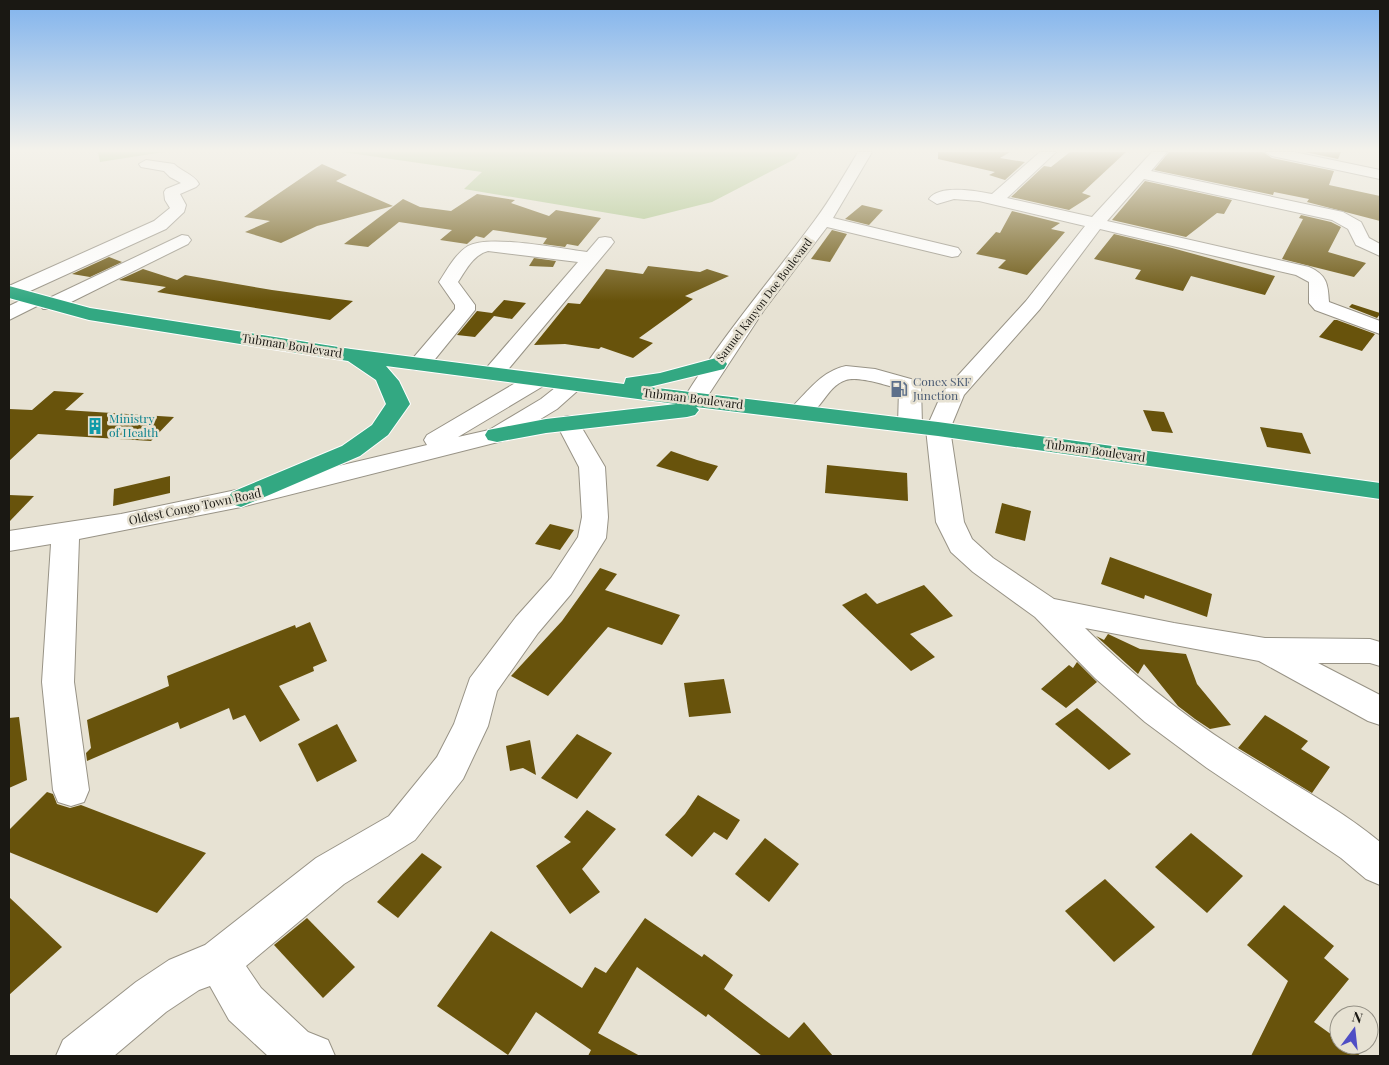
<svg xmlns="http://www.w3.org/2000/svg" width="1389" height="1065" font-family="'Playfair Display',serif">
<rect width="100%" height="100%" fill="#e7e2d3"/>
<g fill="#a2be7c">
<path d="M 98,152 L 164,152 L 100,162 Z"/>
<path d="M 342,152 L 800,152 L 795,159 L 712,202 L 644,219 L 464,189 L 482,172 Z"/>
</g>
<g fill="#68530c">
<path d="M 938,152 L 1010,152 L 1000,158 L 1025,162 L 1005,180 L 989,175 L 995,172 L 938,159 Z"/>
<path d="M 1070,152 L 1126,152 L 1082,193 L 1091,196 L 1069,210 L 1011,197 L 1044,166 L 1051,167 Z"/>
<path d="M 1169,152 L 1263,152 L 1272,158 L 1334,171 L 1329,185 L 1380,196 L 1380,221 L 1307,202 L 1309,199 L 1274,192 L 1273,195 L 1154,170 Z"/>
<path d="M 1305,152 L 1341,152 L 1338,159 Z"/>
<path d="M 322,164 L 347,175 L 336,181 L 393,206 L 317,226 L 281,243 L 245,232 L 270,221 L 244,217 Z"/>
<path d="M 1145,181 L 1232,200 L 1224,214 L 1217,213 L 1186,237 L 1112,220 Z"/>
<path d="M 477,194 L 515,200 L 511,203 L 549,216 L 556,210 L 601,218 L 578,246 L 567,244 L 565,247 L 543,244 L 547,238 L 493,230 L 484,238 L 476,236 L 467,244 L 440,240 L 452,230 L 399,222 L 368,247 L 344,244 L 403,199 L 420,207 L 451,211 Z"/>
<path d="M 862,205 L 883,210 L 869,225 L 845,219 Z"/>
<path d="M 1012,211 L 1060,223 L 1051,229 L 1065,232 L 1027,275 L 998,268 L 1006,260 L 976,254 L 996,232 L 1000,233 Z"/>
<path d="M 1301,215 L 1331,222 L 1341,227 L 1328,252 L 1366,263 L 1354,277 L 1282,259 L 1303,219 L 1299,218 Z"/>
<path d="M 832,230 L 847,234 L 830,262 L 811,259 Z"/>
<path d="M 1114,234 L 1172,248 L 1275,276 L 1265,295 L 1191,276 L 1183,291 L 1135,279 L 1141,270 L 1094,259 Z"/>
<path d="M 109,257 L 122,262 L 90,277 L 72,274 Z"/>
<path d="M 534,258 L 556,261 L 553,267 L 529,266 Z"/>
<path d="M 648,266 L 700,272 L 707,269 L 729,276 L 685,296 L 693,299 L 639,338 L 653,343 L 633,358 L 601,347 L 599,349 L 565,344 L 534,345 L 568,303 L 580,304 L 606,269 L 643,274 Z"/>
<path d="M 143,269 L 177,280 L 185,275 L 272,290 L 353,301 L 330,320 L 157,292 L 166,287 L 119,280 Z"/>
<path d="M 504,300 L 526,303 L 512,319 L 494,316 L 475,337 L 457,335 L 477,311 L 492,313 Z"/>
<path d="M 1352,304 L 1380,313 L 1380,314 L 1377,318 L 1349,307 Z"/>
<path d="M 1334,320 L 1337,320 L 1375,334 L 1362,351 L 1319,337 Z"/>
<path d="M 54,391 L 84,393 L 65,410 L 174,417 L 151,441 L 38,434 L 9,461 L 9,409 L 32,410 Z"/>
<path d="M 1143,410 L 1164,412 L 1173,433 L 1152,431 Z"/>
<path d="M 1260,427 L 1302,433 L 1311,454 L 1267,447 Z"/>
<path d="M 671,451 L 697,460 L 718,466 L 708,481 L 656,466 Z"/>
<path d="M 827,465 L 907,473 L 908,501 L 825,493 Z"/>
<path d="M 170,476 L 170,493 L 113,506 L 114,489 Z"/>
<path d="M 9,495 L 34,496 L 9,522 Z"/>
<path d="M 1002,503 L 1031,511 L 1025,541 L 995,533 Z"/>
<path d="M 550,524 L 574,530 L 560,550 L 535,544 Z"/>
<path d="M 1110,557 L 1212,594 L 1207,617 L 1145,595 L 1144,599 L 1101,584 Z"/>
<path d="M 600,568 L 617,574 L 605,590 L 680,615 L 662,645 L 608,627 L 548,696 L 511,676 L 562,621 Z"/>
<path d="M 924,585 L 953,616 L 910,634 L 935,657 L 911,671 L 842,605 L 866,593 L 877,604 Z"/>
<path d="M 310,622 L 327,661 L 313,667 L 314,671 L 279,686 L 300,720 L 260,742 L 245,715 L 233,720 L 229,708 L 180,729 L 178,722 L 87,761 L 86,753 L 91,748 L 87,720 L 169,686 L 167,676 L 295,625 L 296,628 Z"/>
<path d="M 1108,634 L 1140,649 L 1186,654 L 1197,684 L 1231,725 L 1210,729 L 1195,719 L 1178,706 L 1144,664 L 1138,674 L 1096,636 L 1104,640 Z"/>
<path d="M 1077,662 L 1097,682 L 1066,708 L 1041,689 L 1069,665 L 1073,668 Z"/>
<path d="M 724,679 L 731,713 L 689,717 L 684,683 Z"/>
<path d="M 1077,708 L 1131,754 L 1109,770 L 1055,724 Z"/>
<path d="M 1265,715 L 1308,741 L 1301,749 L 1330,767 L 1312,793 L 1238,748 Z"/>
<path d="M 19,717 L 27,780 L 9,788 L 9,718 Z"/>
<path d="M 337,724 L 357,761 L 317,782 L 298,744 Z"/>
<path d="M 577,734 L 612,753 L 577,799 L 541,778 Z"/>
<path d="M 530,740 L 536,775 L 523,768 L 510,771 L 506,746 Z"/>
<path d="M 47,792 L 53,794 L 57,804 L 70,808 L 81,805 L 206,853 L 157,913 L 9,852 L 9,830 Z"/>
<path d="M 698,795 L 740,820 L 727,840 L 714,832 L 692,857 L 665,835 L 685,814 Z"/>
<path d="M 587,810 L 616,829 L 582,869 L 600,892 L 570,914 L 536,866 L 571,842 L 564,837 Z"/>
<path d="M 1191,833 L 1243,876 L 1207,913 L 1155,867 Z"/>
<path d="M 765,838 L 799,864 L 769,902 L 735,874 Z"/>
<path d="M 422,853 L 442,867 L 398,918 L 377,902 Z"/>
<path d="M 1105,879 L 1155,927 L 1114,962 L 1065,911 Z"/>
<path d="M 9,897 L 62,947 L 9,995 Z"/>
<path d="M 1284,905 L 1334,946 L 1324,958 L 1349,979 L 1314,1022 L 1339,1040 L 1339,1045 L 1346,1045 L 1361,1056 L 1251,1056 L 1288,981 L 1247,945 Z"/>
<path d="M 307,918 L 355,967 L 323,998 L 274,945 Z"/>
<path d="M 645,918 L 702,957 L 704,954 L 733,975 L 724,989 L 789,1038 L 804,1022 L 833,1056 L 762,1056 L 708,1014 L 706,1017 L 637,967 L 598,1033 L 640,1056 L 588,1056 L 591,1050 L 536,1012 L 508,1055 L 437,1006 L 491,931 L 582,988 L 595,967 L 606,973 Z"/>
</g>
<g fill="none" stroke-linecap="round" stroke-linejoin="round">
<g stroke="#989386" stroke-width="2">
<g id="minor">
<path d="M 858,152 L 872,152 L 833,218 L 958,248 L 961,252 L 958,256 L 952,257 L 827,227 L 764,310 L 703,403 L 695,405 L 687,403 L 684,398 C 723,335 771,280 815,220 C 831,199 844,175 858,152 Z"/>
<path d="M 1040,152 L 1056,152 L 1007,198 L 1092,217 L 1152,152 L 1167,152 L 1151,171 L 1343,212 L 1361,222 L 1369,238 L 1380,244 L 1380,256 L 1356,245 L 1348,229 L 1332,220 L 1144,179 L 1107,221 L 1309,267 C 1327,275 1328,284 1329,302 L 1380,321 L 1380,334 L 1315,310 L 1309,303 L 1309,282 L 1296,275 L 1100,229 L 1040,309 L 964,395 L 950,429 L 964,522 L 972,539 L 993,558 L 1054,599 L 1174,623 L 1265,638 L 1370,639 L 1380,642 L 1380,666 L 1370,663 L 1318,663 L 1380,695 L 1380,725 L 1368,721 L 1259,661 L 1085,628 C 1130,673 1180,713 1233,747 C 1282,778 1335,805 1380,842 L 1380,885 L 1366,879 L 1341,858 L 1207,768 L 1145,722 L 1095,678 L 1035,617 L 973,572 L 951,552 L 936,522 L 926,429 L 942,393 L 1026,301 L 1085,226 L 979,201 L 954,199 L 937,204 L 929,199 C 939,184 977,191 992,194 Z"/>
<path d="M 1265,152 L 1294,152 L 1380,170 L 1380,179 L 1272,156 Z"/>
<path d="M 146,160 L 174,164 C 182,172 194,174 199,184 L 196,187 L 180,194 L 186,205 L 184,212 L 166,229 L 17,297 L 9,298 L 9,286 L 154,221 L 170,208 L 165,200 L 164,192 L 166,189 L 181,183 L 170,177 L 164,171 L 141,167 L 139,164 Z"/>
<path d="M 182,235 L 188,236 L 191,240 L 188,244 L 57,309 L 43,309 L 40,305 L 43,301 Z"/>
<path d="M 605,237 L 611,238 L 614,242 L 611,246 L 501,378 L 493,380 L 485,378 L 482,373 L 578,262 L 488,251 C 473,255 466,270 458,282 L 475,305 L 475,310 L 427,369 L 419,370 L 411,369 L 408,364 L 455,309 L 455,305 L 439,282 C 447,270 455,254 468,246 C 489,234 561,249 587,252 L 599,238 Z"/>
<path d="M 32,295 L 39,297 L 42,301 L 39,305 L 9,320 L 9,306 Z"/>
<path d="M 846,366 L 875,369 L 918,381 L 921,386 L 922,425 L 918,430 L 910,432 L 902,430 L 898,425 L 899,389 C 887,385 858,376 846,380 C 823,387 819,424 792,417 L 788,412 L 792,407 C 809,390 822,371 846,366 Z"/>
<path d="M 537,373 L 545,375 L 548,380 L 545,385 L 458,437 L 489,430 L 541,399 L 565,380 L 573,378 L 581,380 L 584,385 L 557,409 L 506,440 L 241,507 L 79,539 L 74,682 L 89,790 L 84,802 L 71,806 L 58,802 L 53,790 L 42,682 L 51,544 L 9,551 L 9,531 L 121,514 L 241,489 L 427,445 L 424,440 L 427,435 L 529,375 Z"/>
<path d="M 568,416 L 576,418 L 605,467 L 608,517 L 606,538 L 571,594 L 538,633 L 497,691 L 488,726 L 463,779 L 415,840 L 344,884 L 246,966 L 261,988 L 308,1032 L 328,1040 L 335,1056 L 268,1056 L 229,1020 L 210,986 L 199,990 L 166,1012 L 114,1056 L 56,1056 L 63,1040 L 136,982 L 169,960 L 205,945 L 316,858 L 389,816 L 437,757 L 454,724 L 470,678 L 516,617 L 551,578 L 578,537 L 582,517 L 579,467 L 556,423 L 560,418 Z"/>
</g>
</g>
<g stroke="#fff" stroke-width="2">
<path id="highway" d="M 9,286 L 90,308 L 351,349 L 624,384 L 626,378 L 660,373 L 716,358 L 724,359 L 727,364 L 724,369 L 649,387 L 938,422 L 1380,483 L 1380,499 L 938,436 L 696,407 L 699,410 L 695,415 L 687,417 L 546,433 L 497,442 L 488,440 L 485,435 L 488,430 L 546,419 L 676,404 L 386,366 L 399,381 L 410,404 L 388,435 L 360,456 L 241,507 L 232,504 L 228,498 L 232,492 L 342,446 L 372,425 L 386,404 L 376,380 L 348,361 L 89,320 L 9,298 Z"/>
</g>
<use href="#minor" fill="#fff" fill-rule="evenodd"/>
<use href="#highway" fill="#33a882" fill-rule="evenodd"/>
</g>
<linearGradient id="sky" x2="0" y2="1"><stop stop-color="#80b3ed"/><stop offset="0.5" stop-color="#f4f2eb"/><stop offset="1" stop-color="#f4f2eb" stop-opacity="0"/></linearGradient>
<rect width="1389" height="301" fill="url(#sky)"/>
<defs>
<g id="fuel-bare" transform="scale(1.35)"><path d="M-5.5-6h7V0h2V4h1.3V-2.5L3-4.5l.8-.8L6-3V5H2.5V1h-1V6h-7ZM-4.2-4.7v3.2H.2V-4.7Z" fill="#5c6f8a" stroke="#e7e2d3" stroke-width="2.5" paint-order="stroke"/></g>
<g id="building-bare" transform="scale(1.35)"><path d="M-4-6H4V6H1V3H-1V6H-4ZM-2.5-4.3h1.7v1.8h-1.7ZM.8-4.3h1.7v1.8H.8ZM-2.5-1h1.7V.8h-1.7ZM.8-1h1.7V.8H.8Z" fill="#0f9aa8" stroke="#e7e2d3" stroke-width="2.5" paint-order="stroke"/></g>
</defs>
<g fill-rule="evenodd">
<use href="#fuel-bare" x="899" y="389"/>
<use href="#building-bare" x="95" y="426"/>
</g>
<g text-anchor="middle" stroke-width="5" stroke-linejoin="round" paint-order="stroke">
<g font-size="11" fill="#1a1813" stroke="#e7e2d3">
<text transform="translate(764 300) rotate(-53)" y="4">Samuel Kanyon Doe Boulevard</text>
</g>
<g font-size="12" fill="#1a1813" stroke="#e7e2d3">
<text transform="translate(292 346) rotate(9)" y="4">Tubman Boulevard</text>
<text transform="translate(693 399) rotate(7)" y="4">Tubman Boulevard</text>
<text transform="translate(1095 451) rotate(8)" y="4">Tubman Boulevard</text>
<text transform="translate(195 507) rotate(-12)" y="4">Oldest Congo Town Road</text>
</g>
<g font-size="12" fill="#4e5e75" stroke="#e7e2d3" text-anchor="start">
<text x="913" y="386">Conex SKF<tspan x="913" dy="14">Junction</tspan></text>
</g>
<g font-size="12" fill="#0d838f" stroke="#e7e2d3" text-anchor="start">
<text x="109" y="423">Ministry<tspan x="109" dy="14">of Health</tspan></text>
</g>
</g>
<rect width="1389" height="1065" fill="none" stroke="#1a1813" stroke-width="20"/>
<g transform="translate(1354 1030) rotate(15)"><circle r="24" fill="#e7e2d3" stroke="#959186"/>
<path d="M0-4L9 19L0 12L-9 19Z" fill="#4f4ec5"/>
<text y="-8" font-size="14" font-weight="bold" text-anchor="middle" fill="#1a1813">N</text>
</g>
</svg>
